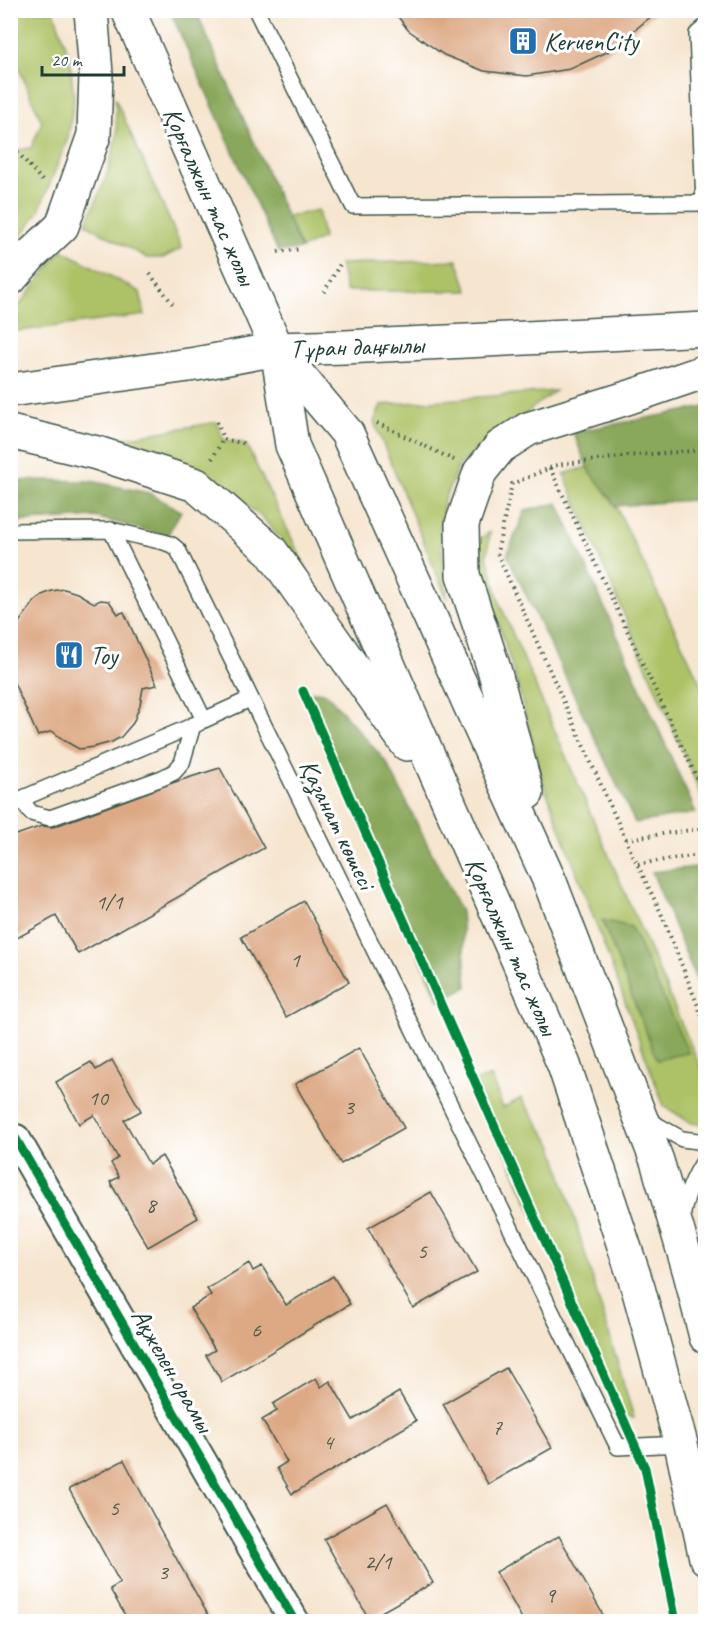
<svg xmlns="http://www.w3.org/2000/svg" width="716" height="1632" font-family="Caveat,sans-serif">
<rect width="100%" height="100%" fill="#fff"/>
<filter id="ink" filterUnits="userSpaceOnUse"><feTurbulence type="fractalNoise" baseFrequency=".0167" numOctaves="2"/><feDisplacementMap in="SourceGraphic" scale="12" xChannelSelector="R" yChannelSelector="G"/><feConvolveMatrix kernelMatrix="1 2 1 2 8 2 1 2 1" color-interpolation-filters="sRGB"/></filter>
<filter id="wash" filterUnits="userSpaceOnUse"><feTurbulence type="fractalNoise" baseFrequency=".008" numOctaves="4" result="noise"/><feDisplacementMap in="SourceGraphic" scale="24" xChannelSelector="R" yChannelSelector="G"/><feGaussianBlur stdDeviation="1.35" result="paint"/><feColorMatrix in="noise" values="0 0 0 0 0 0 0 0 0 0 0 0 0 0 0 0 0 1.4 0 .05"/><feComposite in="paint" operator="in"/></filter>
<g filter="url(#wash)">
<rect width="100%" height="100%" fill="#f6e5cf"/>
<g fill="#adc266" stroke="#66804d" stroke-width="1.5">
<path d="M 11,10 L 54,11 L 70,59 L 74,99 L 68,138 L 38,213 L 11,250 L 11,151 L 31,148 L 42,122 L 11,50 Z"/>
<path d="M 115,98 L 182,248 L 163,258 L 147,258 L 86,224 L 106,178 L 117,136 Z"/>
<path d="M 318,210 L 323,238 L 301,249 L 287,217 Z"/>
<path d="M 62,250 L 140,292 L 145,315 L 11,332 L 11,316 Z"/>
<path d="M 457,260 L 468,291 L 346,291 L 340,264 Z"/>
<path d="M 555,391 L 460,463 L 444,500 L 440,531 L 447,599 L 374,422 L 381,405 Z"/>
<path d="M 217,422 L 223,439 L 246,444 L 308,572 L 264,519 L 204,473 L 182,462 L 96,443 Z"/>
<path d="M 587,467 L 616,506 L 705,693 L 705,804 L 564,474 Z"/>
<path d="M 490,532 L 487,556 L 500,604 L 705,1078 L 705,1125 L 691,1123 L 664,1106 L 544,785 L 517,683 L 477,554 L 480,539 Z"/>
<path d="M 491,1076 L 503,1108 L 521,1098 L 553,1146 L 634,1418 L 622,1416 L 475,1082 Z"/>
</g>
<g fill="#8aa85b" stroke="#547248" stroke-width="1.5">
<path d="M 170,11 L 196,11 L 301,249 L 278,252 Z"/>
<path d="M 705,407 L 705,499 L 616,506 L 587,467 L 573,432 Z"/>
<path d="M 32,480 L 91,481 L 149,493 L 181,511 L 167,536 L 95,517 L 11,522 L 11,482 Z"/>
<path d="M 558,503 L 696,813 L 635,823 L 507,555 L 525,511 Z"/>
<path d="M 303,691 L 326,693 L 387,763 L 461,912 L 467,987 L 439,1001 Z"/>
<path d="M 705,866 L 706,866 L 705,1001 L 652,872 Z"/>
<path d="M 602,920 L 631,927 L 688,1052 L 657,1060 Z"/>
</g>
<g id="blocks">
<g fill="#dda984">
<path d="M 393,10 L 659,10 L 609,51 L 570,69 L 527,76 L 484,71 L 444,55 L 408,30 Z"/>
<path d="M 64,589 L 77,593 L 94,603 L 101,600 L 109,601 L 118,614 L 124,612 L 157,685 L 143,688 L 140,705 L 133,723 L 121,737 L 112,742 L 94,747 L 79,749 L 65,741 L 52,731 L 38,736 L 10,674 L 10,644 L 14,643 L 17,625 L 34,602 L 42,595 L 52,591 Z"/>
<path d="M 220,768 L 264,848 L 78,954 L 56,916 L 10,942 L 10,837 L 42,826 L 53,827 L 175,782 Z"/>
<path d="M 304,901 L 349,982 L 286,1017 L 241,937 Z"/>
<path d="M 359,1048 L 404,1128 L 341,1164 L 295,1084 Z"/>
<path d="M 112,1060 L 141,1111 L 124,1120 L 149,1164 L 162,1156 L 198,1218 L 148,1247 L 110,1182 L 119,1177 L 111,1163 L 118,1158 L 94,1115 L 79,1124 L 56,1082 L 91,1062 L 96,1070 Z"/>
<path d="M 431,1192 L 477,1272 L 413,1308 L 368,1228 Z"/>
<path d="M 249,1263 L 253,1271 L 262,1266 L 286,1305 L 333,1276 L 350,1304 L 222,1382 L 206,1355 L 215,1350 L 190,1308 L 211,1295 L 207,1289 Z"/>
<path d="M 506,1368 L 552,1448 L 488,1484 L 443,1404 Z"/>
<path d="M 316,1378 L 321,1387 L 330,1381 L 353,1420 L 399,1392 L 416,1421 L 292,1494 L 277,1468 L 287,1462 L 262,1420 L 277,1411 L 273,1404 Z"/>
<path d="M 124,1460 L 158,1524 L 157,1524 L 212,1622 L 129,1622 L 110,1589 L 120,1583 L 69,1489 Z"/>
<path d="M 387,1503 L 433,1583 L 369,1619 L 324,1539 Z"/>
<path d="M 559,1536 L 607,1622 L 524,1622 L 496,1572 Z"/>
</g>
</g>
</g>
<g filter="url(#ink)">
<use href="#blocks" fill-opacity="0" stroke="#3f564b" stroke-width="1.5"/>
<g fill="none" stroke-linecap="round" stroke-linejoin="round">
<g stroke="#3f564b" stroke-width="18">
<g id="lane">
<path d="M 256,10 L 353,206 L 706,203"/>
<path d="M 704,203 L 697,34 L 706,26"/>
<path d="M 111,530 L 204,720 L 250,699"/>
<path d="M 10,531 L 111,530 L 164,542 L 172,545 L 178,550 L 618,1447 L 681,1444"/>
<path d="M 21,799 L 31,813 L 50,818 L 162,778 L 174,772 L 182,763 L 193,725"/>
<path d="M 10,806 L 21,799 L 199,723"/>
<path d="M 647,1116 L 657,1125 L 682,1139 L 706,1142"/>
<path d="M 682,1219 C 685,1197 693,1177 706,1158"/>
</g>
</g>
<g stroke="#3f564b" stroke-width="32">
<path id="street" d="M 16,1139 L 295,1622"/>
</g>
<g stroke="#3f564b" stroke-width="36">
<g id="secondary">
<path d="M 128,10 L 277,349"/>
<path d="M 10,279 L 31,255 L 62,226 L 94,135 L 96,74 L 91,10"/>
</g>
</g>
<g stroke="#3f564b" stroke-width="36">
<g id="primary">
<path d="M 277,349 L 292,445 L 564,1065 L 638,1288 L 681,1444 L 706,1558"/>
<path d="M 278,351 L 347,433 L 550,882 L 657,1161 L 690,1273 L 706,1337"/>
<path d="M 10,390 L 196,364 L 277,349 L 345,347 L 706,329"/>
<path d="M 10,432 L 97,453 L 196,485 L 271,551 L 407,744"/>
<path d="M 527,793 L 494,669 L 463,575 L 462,524 L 480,472 L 500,447 L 528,429 L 630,397 L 706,371"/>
</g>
</g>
<g stroke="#3f564b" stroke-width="4" stroke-dasharray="1.5 4.5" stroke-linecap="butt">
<path d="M 10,143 L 45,184"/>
<path d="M 278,252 L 301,249"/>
<path d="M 150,274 L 175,307"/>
<path d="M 324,292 L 340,264"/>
<path d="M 217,422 L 223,439"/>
<path d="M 377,423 L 454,460"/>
<path d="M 706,450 L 637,455 L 557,465 L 512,484 L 497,553 L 628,845 L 661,913 L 706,1026"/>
<path d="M 212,459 L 223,439 L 246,444"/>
<path d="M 550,468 L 706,797"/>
<path d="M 626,839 L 706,828"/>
<path d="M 638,864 L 706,854"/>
</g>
<use href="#lane" stroke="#fff" stroke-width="15"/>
<use href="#street" stroke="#fff" stroke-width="28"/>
<use href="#secondary" stroke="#fff" stroke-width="33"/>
<use href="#primary" stroke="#fff" stroke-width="33"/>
<g stroke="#fff" stroke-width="13">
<g id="cycleway">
<path d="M 303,691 L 645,1468 L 676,1622"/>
<path d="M 16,1139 L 295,1622"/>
</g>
</g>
<use href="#cycleway" stroke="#00873e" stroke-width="9"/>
</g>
</g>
<defs>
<g id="building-square" transform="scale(1.5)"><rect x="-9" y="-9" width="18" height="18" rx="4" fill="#1f6fb2" stroke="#fff"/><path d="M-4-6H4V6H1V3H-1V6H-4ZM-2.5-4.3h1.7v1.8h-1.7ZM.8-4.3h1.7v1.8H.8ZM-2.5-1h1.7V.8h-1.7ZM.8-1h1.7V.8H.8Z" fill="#fff"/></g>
<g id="restaurant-square" transform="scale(1.5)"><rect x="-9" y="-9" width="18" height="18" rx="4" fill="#1f6fb2" stroke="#fff"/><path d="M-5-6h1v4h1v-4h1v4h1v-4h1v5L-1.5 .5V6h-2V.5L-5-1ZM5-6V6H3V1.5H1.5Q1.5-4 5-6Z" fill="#fff"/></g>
</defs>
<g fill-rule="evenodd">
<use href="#building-square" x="523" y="41"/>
<use href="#restaurant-square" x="69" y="655"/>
</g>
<g text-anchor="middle" stroke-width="6" stroke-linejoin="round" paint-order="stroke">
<g font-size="22" fill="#4e5848">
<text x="109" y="909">1/1</text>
<text x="295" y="967">1</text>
<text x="98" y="1105">10</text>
<text x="349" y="1114">3</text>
<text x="151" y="1212">8</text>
<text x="422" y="1258">5</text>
<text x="256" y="1337">6</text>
<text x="497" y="1434">7</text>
<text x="328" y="1449">4</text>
<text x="114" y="1515">5</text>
<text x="378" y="1569">2/1</text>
<text x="163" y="1579">3</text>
<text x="550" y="1602">9</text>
</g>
<g font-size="26" fill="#1f3d34" stroke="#fff" text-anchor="start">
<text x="544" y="50">KeruenCity</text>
<text x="90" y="664">Toy</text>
</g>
<g font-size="26" fill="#1f3d34" stroke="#fff">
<text transform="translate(210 196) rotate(66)" y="9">Қорғалжын тас жолы</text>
<text transform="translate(357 346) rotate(-2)" y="9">Тұран даңғылы</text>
<text transform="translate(338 824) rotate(64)" y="9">Қазанат көшесі</text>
<text transform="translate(512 946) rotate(66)" y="9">Қорғалжын тас жолы</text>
<text transform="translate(173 1370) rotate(60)" y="9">Ақжелен орамы</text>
</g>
</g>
<rect width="716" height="1632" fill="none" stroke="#fff" stroke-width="36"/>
<path d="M42 66v9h82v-9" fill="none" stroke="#1f3d34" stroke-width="3"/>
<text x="51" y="66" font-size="18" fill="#1f3d34" stroke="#ffffff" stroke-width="4.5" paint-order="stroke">20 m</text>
</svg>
